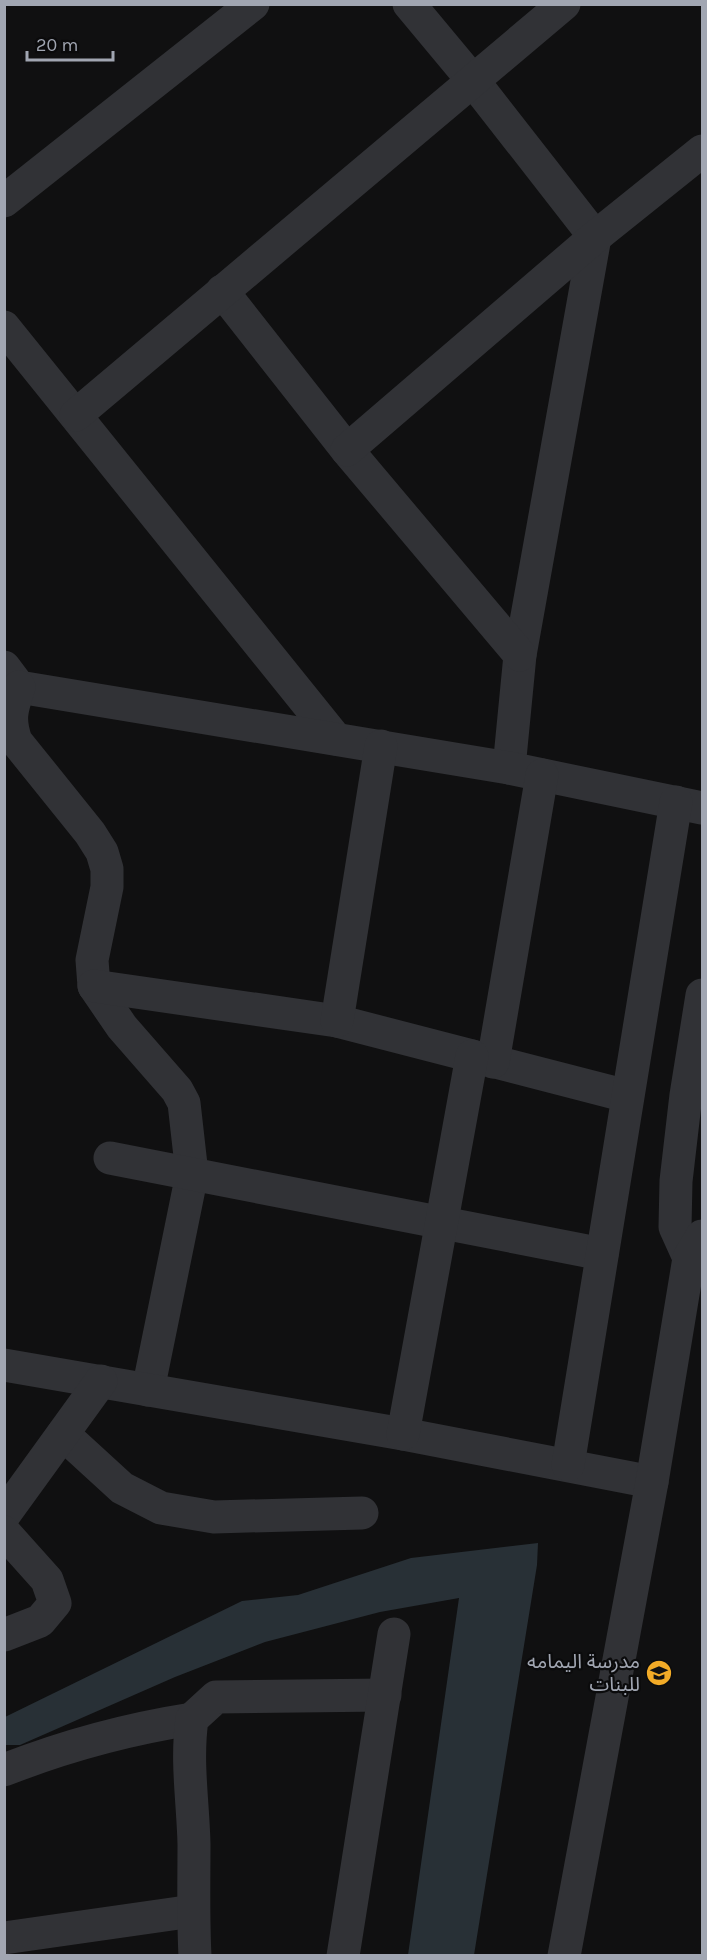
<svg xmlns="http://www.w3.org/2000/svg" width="707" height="1960" font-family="Karla,'Noto Sans Arabic',sans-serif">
<rect width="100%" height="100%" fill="#101011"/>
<path fill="#283036" d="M 538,1543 L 537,1565 L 474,1955 L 408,1955 L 459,1598 L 380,1612 L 265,1642 L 175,1677 L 20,1745 L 5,1745 L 5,1717 L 242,1601 L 298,1595 L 411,1558 Z"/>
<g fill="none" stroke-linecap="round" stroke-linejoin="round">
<g stroke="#313236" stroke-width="33">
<path d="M 409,4 L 474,82 L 595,237 L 520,655 L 509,768"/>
<path d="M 4,201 L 253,4"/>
<path d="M 222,291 L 347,450 L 520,655"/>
<path d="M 4,327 L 336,739"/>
<path d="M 76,415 L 564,4"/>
<path d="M 347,450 L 595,237 L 702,151"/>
<path d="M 4,667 L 19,687 L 509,768 L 702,808"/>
<path d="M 19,687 C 12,709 8,718 16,741 L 90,833 L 102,852 L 107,869 L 107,887 L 92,960 L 94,986 L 122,1027 L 177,1090 L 184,1103 L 192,1174 L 148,1390"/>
<path d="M 94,986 L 337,1021 L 627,1096"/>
<path d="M 337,1021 L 381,746"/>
<path d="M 493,1062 L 542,775"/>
<path d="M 110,1158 L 602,1254"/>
<path d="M 689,1258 L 675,1227 L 676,1181 L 686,1095 L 702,995"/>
<path d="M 4,1365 L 403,1434 L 652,1482"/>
<path d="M 63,1434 L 122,1488 L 161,1508 L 214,1517 L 362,1513"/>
<path d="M 403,1434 L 472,1056"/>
<path d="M 568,1465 L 676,802"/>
<path d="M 4,1515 L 101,1381"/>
<path d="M 4,1532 L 47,1580 L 55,1603 L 40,1621 L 4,1635"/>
<path d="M 4,1770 C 65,1746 128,1729 192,1719"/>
<path d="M 4,1938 L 193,1911"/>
<path d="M 195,1956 C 193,1918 194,1881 194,1844 C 193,1801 186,1762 192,1719 L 216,1697 L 385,1695"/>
<path d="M 343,1956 L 394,1634"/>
<path d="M 564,1956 L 652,1482 L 689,1258 L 702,1236"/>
</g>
</g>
<defs>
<g id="school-disc" transform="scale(1.35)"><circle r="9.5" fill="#f2ab27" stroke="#0b0b0c"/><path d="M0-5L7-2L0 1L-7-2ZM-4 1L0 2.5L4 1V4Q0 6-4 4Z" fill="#111"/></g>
</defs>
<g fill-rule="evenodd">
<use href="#school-disc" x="659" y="1673"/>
</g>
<g text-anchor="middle" stroke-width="4.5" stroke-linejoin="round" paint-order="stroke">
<g font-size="20" fill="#a1a6b2" stroke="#0b0b0c" text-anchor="end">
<text x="640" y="1668">مدرسة اليمامه<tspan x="640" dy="23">للبنات</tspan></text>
</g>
</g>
<rect width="707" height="1960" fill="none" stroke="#a1a6b2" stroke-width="12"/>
<path d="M27 51v9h86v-9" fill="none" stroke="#a1a6b2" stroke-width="3"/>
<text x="36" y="51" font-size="18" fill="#a1a6b2" stroke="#0b0b0c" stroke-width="4.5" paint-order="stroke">20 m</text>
</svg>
